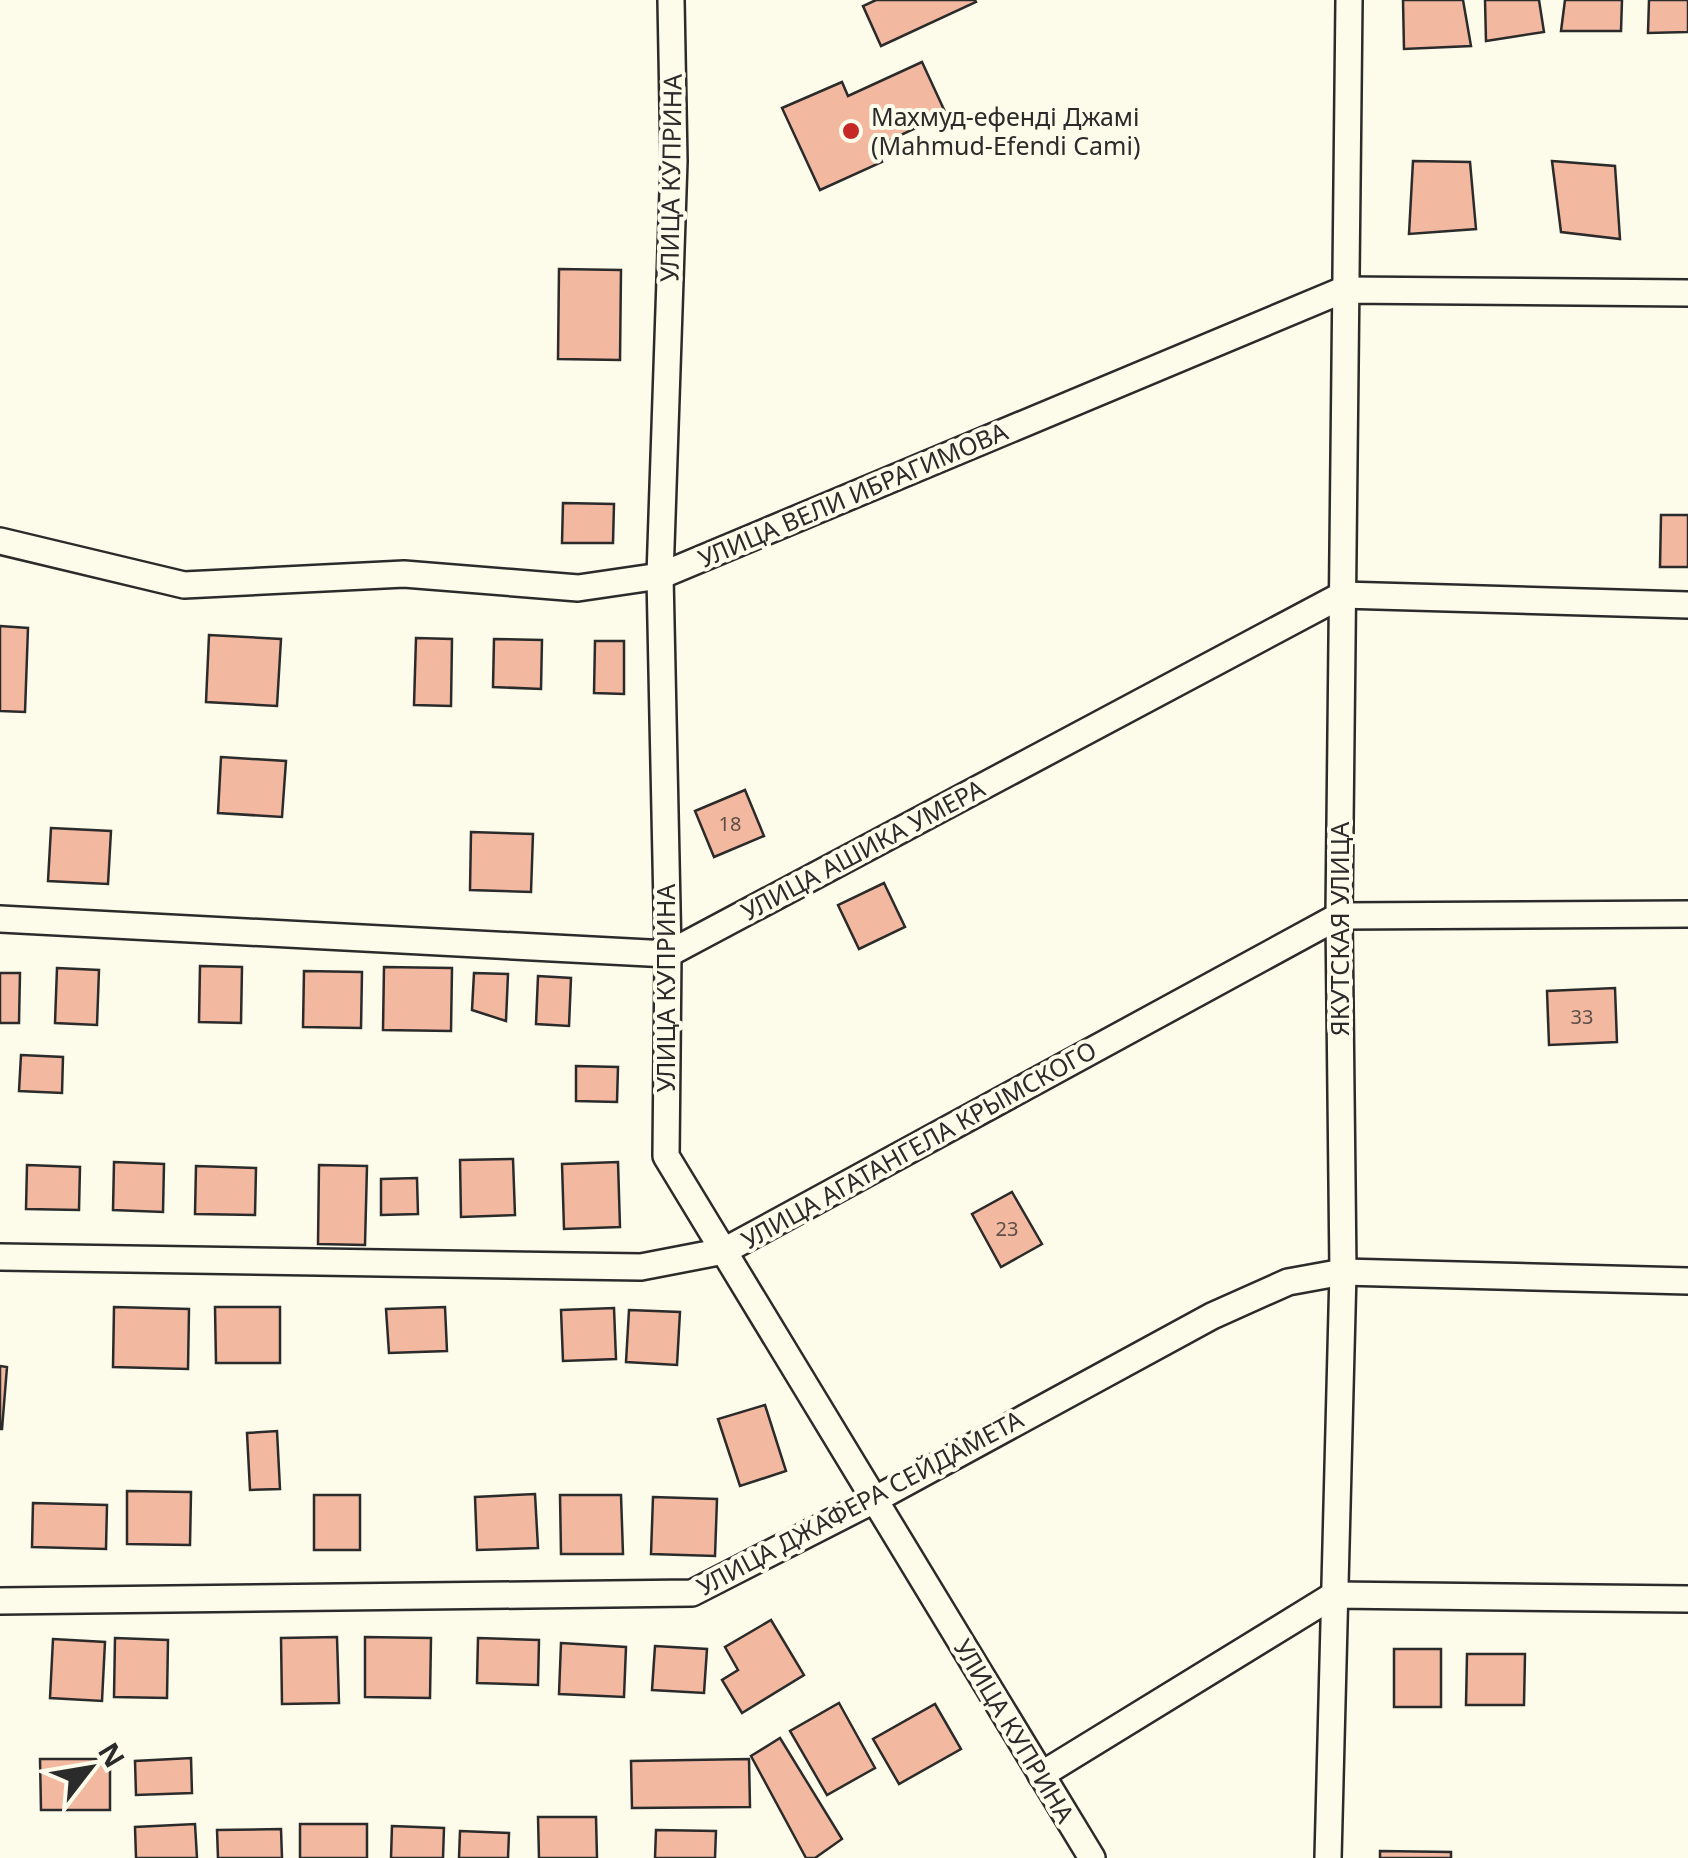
<svg xmlns="http://www.w3.org/2000/svg" width="1688" height="1858" font-family="'Noto Sans',sans-serif">
<rect width="100%" height="100%" fill="#fdfbea"/>
<g fill="#f2b8a0" stroke="#2b2b2b" stroke-width="2.5">
<path d="M 876,0 L 975,0 L 976,2 L 881,46 L 863,6 Z"/>
<path d="M 1403,0 L 1463,0 L 1471,46 L 1404,49 Z"/>
<path d="M 1485,0 L 1539,0 L 1544,32 L 1486,41 Z"/>
<path d="M 1565,0 L 1622,0 L 1621,31 L 1561,31 Z"/>
<path d="M 1649,0 L 1688,0 L 1688,32 L 1648,33 Z"/>
<path d="M 922,62 L 946,114 L 875,147 L 882,162 L 820,190 L 782,108 L 842,82 L 848,96 Z"/>
<path d="M 1413,161 L 1470,162 L 1476,229 L 1409,234 Z"/>
<path d="M 1552,161 L 1615,166 L 1620,239 L 1561,232 Z"/>
<path d="M 559,269 L 621,270 L 620,360 L 558,359 Z"/>
<path d="M 563,503 L 614,504 L 613,543 L 562,543 Z"/>
<path d="M 1661,515 L 1688,515 L 1688,567 L 1660,567 Z"/>
<path d="M 0,626 L 28,628 L 25,712 L 0,711 Z"/>
<path d="M 209,635 L 281,639 L 277,706 L 206,702 Z"/>
<path d="M 416,638 L 452,639 L 451,706 L 414,705 Z"/>
<path d="M 494,639 L 542,640 L 541,689 L 493,687 Z"/>
<path d="M 595,641 L 624,641 L 624,694 L 594,693 Z"/>
<path d="M 221,757 L 286,761 L 282,817 L 218,813 Z"/>
<path d="M 745,790 L 764,836 L 714,857 L 695,811 Z"/>
<path d="M 51,828 L 111,831 L 108,884 L 48,881 Z"/>
<path d="M 471,832 L 533,834 L 531,892 L 470,890 Z"/>
<path d="M 884,883 L 905,927 L 859,949 L 838,905 Z"/>
<path d="M 200,966 L 242,967 L 241,1023 L 199,1022 Z"/>
<path d="M 384,967 L 452,968 L 451,1031 L 383,1030 Z"/>
<path d="M 57,968 L 99,970 L 97,1025 L 55,1023 Z"/>
<path d="M 304,971 L 362,972 L 361,1028 L 303,1027 Z"/>
<path d="M 0,973 L 20,973 L 19,1023 L 0,1023 Z"/>
<path d="M 474,973 L 508,974 L 506,1021 L 472,1010 Z"/>
<path d="M 538,976 L 571,978 L 569,1026 L 536,1024 Z"/>
<path d="M 1615,988 L 1617,1042 L 1549,1045 L 1547,991 Z"/>
<path d="M 21,1055 L 63,1057 L 62,1093 L 19,1091 Z"/>
<path d="M 576,1066 L 618,1067 L 617,1102 L 576,1101 Z"/>
<path d="M 513,1159 L 515,1215 L 461,1217 L 460,1160 Z"/>
<path d="M 114,1162 L 164,1164 L 163,1212 L 113,1210 Z"/>
<path d="M 618,1162 L 620,1227 L 564,1229 L 562,1164 Z"/>
<path d="M 27,1165 L 80,1167 L 79,1210 L 26,1209 Z"/>
<path d="M 319,1165 L 367,1166 L 365,1245 L 318,1244 Z"/>
<path d="M 196,1166 L 256,1168 L 255,1215 L 195,1214 Z"/>
<path d="M 417,1178 L 418,1214 L 381,1215 L 381,1179 Z"/>
<path d="M 1012,1192 L 1042,1244 L 1001,1267 L 972,1214 Z"/>
<path d="M 114,1307 L 189,1309 L 188,1369 L 113,1367 Z"/>
<path d="M 215,1307 L 280,1307 L 280,1363 L 216,1363 Z"/>
<path d="M 445,1307 L 447,1351 L 389,1353 L 386,1309 Z"/>
<path d="M 614,1308 L 616,1359 L 563,1361 L 561,1310 Z"/>
<path d="M 629,1310 L 680,1312 L 677,1365 L 626,1362 Z"/>
<path d="M 0,1366 L 7,1367 L 2,1429 L 0,1429 Z"/>
<path d="M 765,1405 L 786,1471 L 740,1486 L 718,1419 Z"/>
<path d="M 277,1431 L 280,1489 L 250,1490 L 247,1433 Z"/>
<path d="M 127,1491 L 191,1492 L 190,1545 L 127,1544 Z"/>
<path d="M 535,1494 L 538,1548 L 477,1550 L 475,1497 Z"/>
<rect x="314" y="1495" width="46" height="55"/>
<path d="M 560,1495 L 621,1495 L 623,1554 L 561,1554 Z"/>
<path d="M 653,1497 L 717,1499 L 715,1556 L 651,1554 Z"/>
<path d="M 33,1503 L 107,1505 L 106,1549 L 32,1547 Z"/>
<path d="M 771,1620 L 804,1675 L 742,1713 L 722,1680 L 738,1670 L 725,1647 Z"/>
<path d="M 337,1637 L 339,1703 L 282,1704 L 281,1638 Z"/>
<path d="M 365,1637 L 431,1638 L 430,1698 L 365,1697 Z"/>
<path d="M 115,1638 L 168,1640 L 167,1698 L 114,1697 Z"/>
<path d="M 478,1638 L 539,1640 L 538,1685 L 477,1683 Z"/>
<path d="M 53,1639 L 105,1642 L 102,1701 L 50,1698 Z"/>
<path d="M 561,1643 L 626,1647 L 624,1697 L 559,1694 Z"/>
<path d="M 655,1646 L 707,1649 L 704,1693 L 652,1690 Z"/>
<rect x="1394" y="1649" width="47" height="58"/>
<path d="M 1467,1654 L 1525,1654 L 1524,1705 L 1466,1705 Z"/>
<path d="M 839,1703 L 875,1768 L 827,1795 L 790,1731 Z"/>
<path d="M 935,1704 L 961,1749 L 899,1784 L 873,1739 Z"/>
<path d="M 780,1738 L 842,1839 L 815,1858 L 806,1858 L 751,1756 Z"/>
<path d="M 191,1758 L 192,1793 L 136,1795 L 135,1761 Z"/>
<path d="M 40,1759 L 110,1759 L 110,1810 L 41,1810 Z"/>
<path d="M 749,1759 L 750,1807 L 632,1808 L 631,1761 Z"/>
<path d="M 538,1817 L 596,1817 L 597,1858 L 539,1858 Z"/>
<path d="M 195,1824 L 197,1858 L 136,1858 L 135,1827 Z"/>
<rect x="300" y="1824" width="67" height="34"/>
<path d="M 392,1826 L 444,1828 L 443,1858 L 391,1858 Z"/>
<path d="M 281,1829 L 282,1858 L 218,1858 L 217,1830 Z"/>
<path d="M 656,1830 L 716,1831 L 715,1858 L 655,1858 Z"/>
<path d="M 460,1831 L 509,1833 L 508,1858 L 459,1858 Z"/>
<path d="M 1380,1851 L 1451,1852 L 1451,1858 L 1380,1858 Z"/>
</g>
<g fill="none" stroke-linecap="round" stroke-linejoin="round">
<g stroke="#2b2b2b" stroke-width="30">
<g id="street">
<path d="M 671,0 L 674,161 L 660,576 L 668,954 L 666,1156 L 1092,1858"/>
<path d="M 0,541 L 184,585 L 404,574 L 578,588 L 660,576 L 1343,290 L 1688,293"/>
<path d="M 0,919 L 668,954 L 1342,595 L 1688,605"/>
<path d="M 0,1257 L 641,1267 L 724,1251 L 1339,916 L 1688,914"/>
<path d="M 0,1601 L 692,1593 L 874,1500 L 1212,1316 L 1288,1282 L 1343,1272 L 1688,1281"/>
<path d="M 1041,1775 L 1334,1595 L 1688,1599"/>
<path d="M 1328,1858 L 1343,1272 L 1339,916 L 1349,0"/>
</g>
</g>
<use href="#street" stroke="#fdfbea" stroke-width="25"/>
</g>
<circle fill="#c62828" stroke="#fdfbea" stroke-width="4" cx="851" cy="131" r="10"/>
<g text-anchor="middle" stroke-width="8" stroke-linejoin="round" paint-order="stroke">
<g font-size="20" fill="#5d4e48">
<text x="730" y="831">18</text>
<text x="1582" y="1024">33</text>
<text x="1007" y="1236">23</text>
</g>
<g font-size="25" fill="#2b2b2b" stroke="#fdfbea" text-anchor="start">
<text x="871" y="126">Махмуд-ефенді Джамі<tspan x="871" dy="29">(Mahmud-Efendi Cami)</tspan></text>
</g>
<g font-size="25" fill="#2b2b2b" stroke="#fdfbea">
<text transform="translate(671 178) rotate(-89)" y="9">УЛИЦА КУПРИНА</text>
<text transform="translate(853 495) rotate(-23)" y="9">УЛИЦА ВЕЛИ ИБРАГИМОВА</text>
<text transform="translate(863 850) rotate(-28)" y="9">УЛИЦА АШИКА УМЕРА</text>
<text transform="translate(1340 929) rotate(-90)" y="9">ЯКУТСКАЯ УЛИЦА</text>
<text transform="translate(666 988) rotate(-90)" y="9">УЛИЦА КУПРИНА</text>
<text transform="translate(919 1145) rotate(-29)" y="9">УЛИЦА АГАТАНГЕЛА КРЫМСКОГО</text>
<text transform="translate(860 1503) rotate(-28)" y="9">УЛИЦА ДЖАФЕРА СЕЙДАМЕТА</text>
<text transform="translate(1014 1731) rotate(59)" y="9">УЛИЦА КУПРИНА</text>
</g>
</g>
<g transform="translate(90 1768) rotate(59)" stroke="#fdfbea" stroke-width="8" paint-order="stroke">
<path d="M0-8L18 38L0 25L-18 38Z" fill="#2b2b2b"/>
<text y="-15" font-size="28" font-weight="bold" text-anchor="middle" fill="#2b2b2b">N</text>
</g>
</svg>
